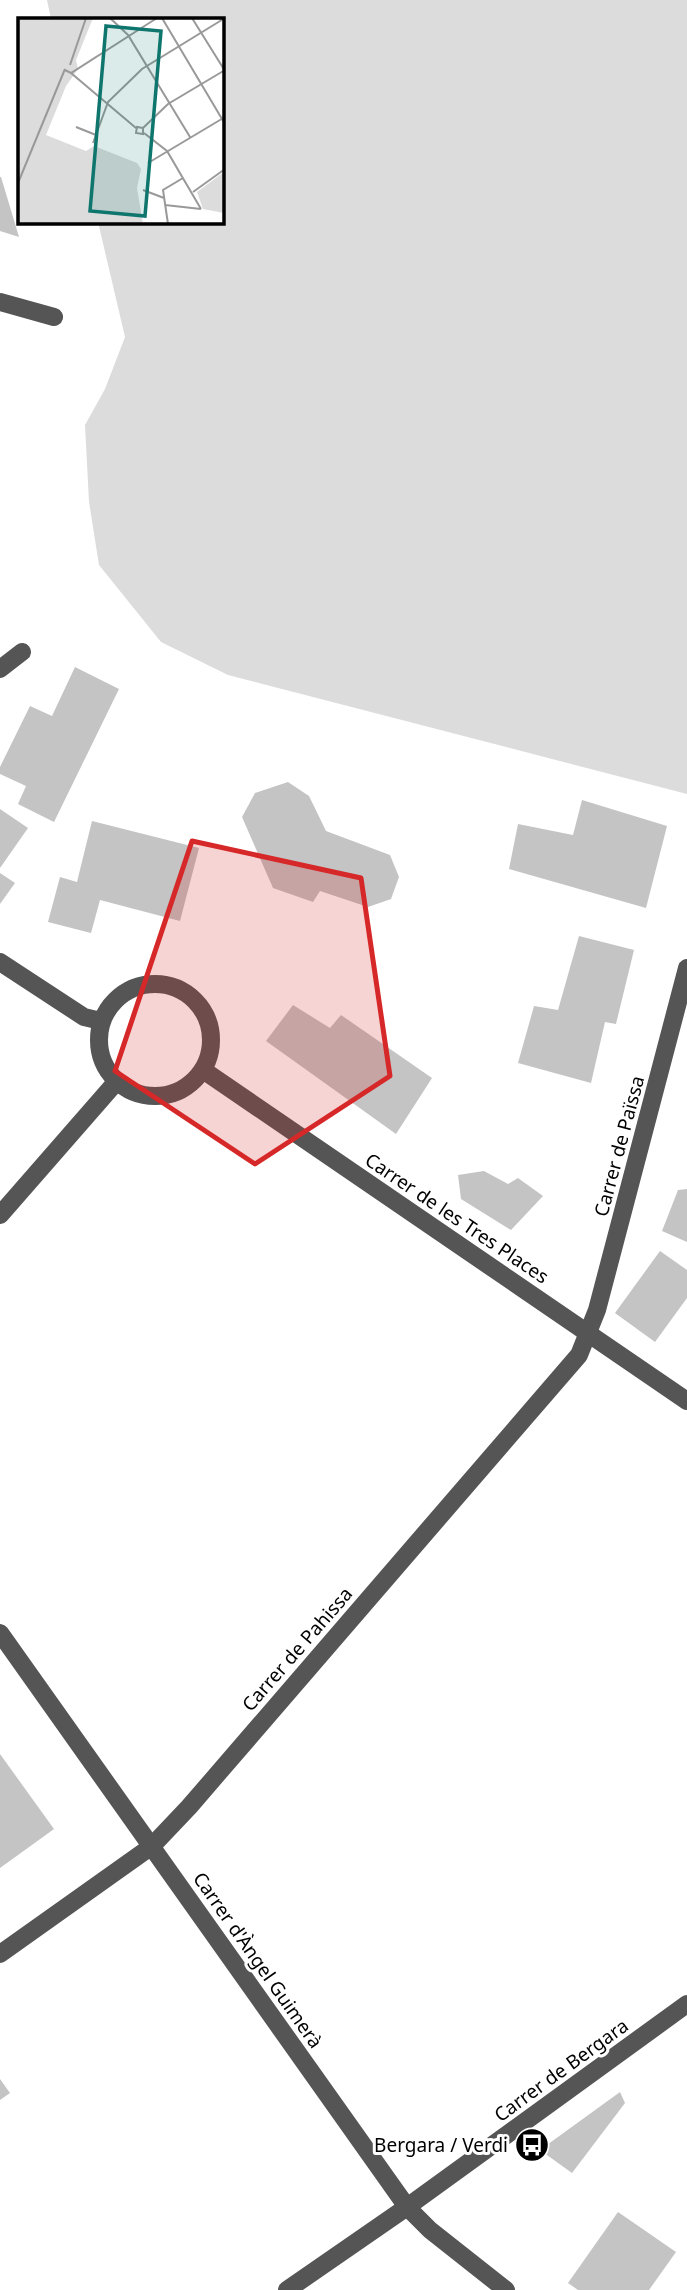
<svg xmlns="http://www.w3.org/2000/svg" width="687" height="2290" font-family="'Noto Sans',sans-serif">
<rect width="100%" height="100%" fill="#fff"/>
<path fill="#dcdcdc" d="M 47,0 L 687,0 L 687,794 L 228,675 L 161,642 L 99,565 L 89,502 L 85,425 L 105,389 L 125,337 L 98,222 L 222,222 L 222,19 L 51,19 Z"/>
<g fill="#c4c4c4">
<path d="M 0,177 L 1,177 L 19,237 L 0,231 Z"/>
<path d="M 75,667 L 119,689 L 54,822 L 18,804 L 26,786 L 0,774 L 0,767 L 30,706 L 52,716 Z"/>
<path d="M 288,782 L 309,796 L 326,831 L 390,855 L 399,877 L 391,899 L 368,907 L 320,891 L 313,902 L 273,888 L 242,817 L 255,793 Z"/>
<path d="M 582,800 L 667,826 L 646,908 L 509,869 L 518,824 L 573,835 Z"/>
<path d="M 0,809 L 28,828 L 0,868 Z"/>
<path d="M 92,821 L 199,848 L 180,921 L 100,900 L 91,933 L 48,922 L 60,877 L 77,882 Z"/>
<path d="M 0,873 L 15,883 L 0,904 Z"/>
<path d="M 579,936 L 634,950 L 616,1024 L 605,1022 L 591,1083 L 518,1063 L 534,1006 L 558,1010 Z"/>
<path d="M 293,1005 L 330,1028 L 341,1015 L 432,1078 L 396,1134 L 266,1041 Z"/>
<path d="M 484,1171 L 508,1184 L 518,1178 L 543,1196 L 511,1230 L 461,1199 L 458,1175 Z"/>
<path d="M 687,1189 L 687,1242 L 662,1231 L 678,1190 Z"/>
<path d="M 660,1251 L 687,1270 L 687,1298 L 655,1342 L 615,1313 Z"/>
<path d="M 0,1754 L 54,1829 L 0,1868 Z"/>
<path d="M 0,2079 L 10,2093 L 0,2100 Z"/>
<path d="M 620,2092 L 625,2103 L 572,2173 L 540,2150 Z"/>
<path d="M 618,2212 L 676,2252 L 649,2290 L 578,2290 L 568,2283 Z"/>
</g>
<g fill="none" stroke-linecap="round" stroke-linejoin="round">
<g stroke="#555" stroke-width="18">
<path d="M 0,302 L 54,317"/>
<path d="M 0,669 L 22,652"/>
<path d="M 0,962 L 84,1017 L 101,1021"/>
<circle cx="155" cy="1040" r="56"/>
<path d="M 203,1070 L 687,1401"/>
<path d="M 0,1215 L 117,1081"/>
<path d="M 0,1633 L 407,2207 L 430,2230 L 506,2290"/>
<path d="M 0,1954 L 152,1846 L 189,1807 L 579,1355 L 597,1310 L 687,968"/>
<path d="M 287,2290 L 407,2207 L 687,2004"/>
</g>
</g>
<path fill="#d62828" fill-opacity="0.2" stroke="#d62828" stroke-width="5" stroke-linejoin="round" d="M 192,841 L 361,878 L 390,1076 L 255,1164 L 115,1071 Z"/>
<defs>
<g id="bus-disc" transform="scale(1.75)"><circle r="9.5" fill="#000" stroke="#fff"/><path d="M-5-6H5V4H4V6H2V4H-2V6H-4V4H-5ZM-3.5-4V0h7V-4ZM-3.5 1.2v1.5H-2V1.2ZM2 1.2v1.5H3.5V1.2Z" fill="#fff"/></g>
</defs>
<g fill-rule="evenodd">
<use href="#bus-disc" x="532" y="2145"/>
</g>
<g text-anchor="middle" stroke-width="6" stroke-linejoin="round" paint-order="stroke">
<g font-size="19" fill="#000" stroke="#fff">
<text transform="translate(619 1146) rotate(-75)" y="7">Carrer de Païssa</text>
<text transform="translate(457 1218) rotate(34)" y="7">Carrer de les Tres Places</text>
<text transform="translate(297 1649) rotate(-49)" y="7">Carrer de Pahissa</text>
<text transform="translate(258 1960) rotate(55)" y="7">Carrer d'Àngel Guimerà</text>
<text transform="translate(561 2070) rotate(-36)" y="7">Carrer de Bergara</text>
</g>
<g font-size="19" fill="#000" stroke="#fff" text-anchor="end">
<text x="508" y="2152">Bergara / Verdi</text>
</g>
</g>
<g transform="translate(18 18)">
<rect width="206" height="206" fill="#fff"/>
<path d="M 0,0 L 75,0 L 58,42 L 60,51 L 48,68 L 28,117 L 68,133 L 76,128 L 119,145 L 123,151 L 119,170 L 125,206 L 0,206 ZM 206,154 L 206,195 L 185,191 L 179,174 Z" fill="#dcdcdc"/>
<path fill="none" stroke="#999" stroke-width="2" d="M 92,0 L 110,17 L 172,119M 144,0 L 207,106M 174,0 L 207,53M 52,47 L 68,0M 47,52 L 53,55 L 139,0M 53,55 L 118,110M 58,109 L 78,117M 125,110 L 119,109 L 118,115 L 125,116 L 125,110 L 150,86 L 207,52M 126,115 L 149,133 L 183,191M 75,125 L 90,84 L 124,51 L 207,0M 130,145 L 207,99M 0,165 L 47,51M 125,172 L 146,180M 175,174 L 207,151M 147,187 L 183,191M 150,206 L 145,172 L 165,160"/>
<path fill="#0f766e" fill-opacity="0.15" stroke="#0f766e" stroke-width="3.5" d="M 88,8 L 143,13 L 127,198 L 72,193 Z"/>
<rect width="206" height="206" fill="none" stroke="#000" stroke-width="3.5"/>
</g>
</svg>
